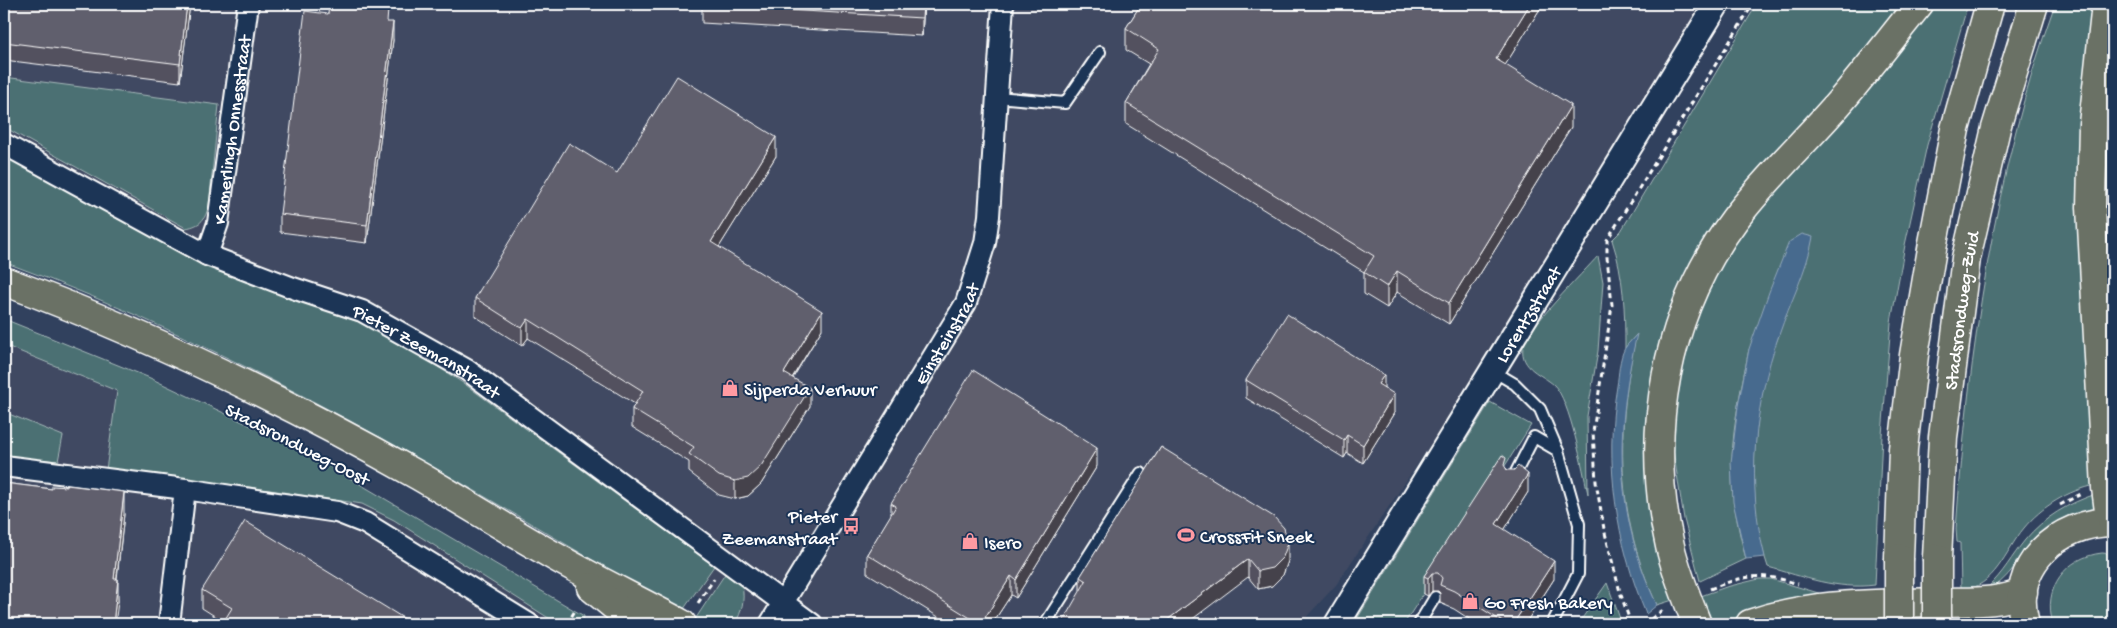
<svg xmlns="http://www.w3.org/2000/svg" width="2117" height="628" font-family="'Gochi Hand',sans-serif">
<rect width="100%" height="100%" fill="#31415e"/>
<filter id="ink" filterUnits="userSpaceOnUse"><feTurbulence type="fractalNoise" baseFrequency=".02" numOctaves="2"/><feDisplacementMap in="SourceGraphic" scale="10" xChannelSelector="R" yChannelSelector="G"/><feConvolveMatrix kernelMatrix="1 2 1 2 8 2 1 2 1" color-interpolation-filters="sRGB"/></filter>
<g filter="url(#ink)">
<g fill="#3f4a62">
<path d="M 4,4 L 1703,4 L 1481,370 L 1336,585 L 1300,624 L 740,624 L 296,332 L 4,215 Z"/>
<path d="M 4,339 L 386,504 L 578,624 L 4,624 Z"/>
</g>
<g fill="#4b7073" stroke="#a5b8b9">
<path d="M 1757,4 L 1908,4 L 1667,333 L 1673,600 L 1657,605 C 1615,514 1616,432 1636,335 L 1625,348 C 1625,311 1624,276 1612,240 L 1621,231 Z"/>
<path d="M 1929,4 L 1968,4 L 1927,145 L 1905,245 L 1891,322 L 1882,435 L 1875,585 C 1837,590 1804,577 1768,567 C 1748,509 1752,446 1763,386 C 1766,369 1773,351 1779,335 L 1749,349 C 1742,385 1733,422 1732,460 C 1730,491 1738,530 1746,559 L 1700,581 L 1684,519 L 1673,449 L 1675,410 L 1680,374 L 1702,300 L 1735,240 Z"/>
<path d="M 2055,4 L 2097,4 L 2095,485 C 2069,490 2041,507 2024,528 C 2005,551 1995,588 1961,590 L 1960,543 L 1957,542 L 1956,529 C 1969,352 1994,172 2055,4 Z"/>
<path d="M 2113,33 L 2113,458 C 2106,317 2095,174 2113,33 Z"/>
<path d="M 4,77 L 219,105 L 209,205 C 205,219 202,225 186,228 L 4,127 Z"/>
<path d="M 4,152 L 200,264 L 370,326 L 412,350 L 466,385 L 714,566 L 681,613 C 464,483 243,349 4,262 Z"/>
<path d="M 1598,256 L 1603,282 L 1598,351 L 1587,416 L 1588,494 C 1583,471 1570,400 1554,385 C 1542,374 1520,369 1523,347 C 1525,330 1584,272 1598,256 Z"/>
<path d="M 4,319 L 150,378 L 302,450 L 584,616 L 583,624 L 558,624 L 394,520 L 362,504 L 243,486 L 106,470 L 117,391 L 4,345 Z"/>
<path d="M 1490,402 L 1531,425 L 1404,624 L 1354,624 Z"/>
<path d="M 4,412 L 63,436 L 58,461 L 4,456 Z"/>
<path d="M 2096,494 L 2096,511 C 2082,515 2065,517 2052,525 C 2027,541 2017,573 1991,589 L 1987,588 C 2003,574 2012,556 2025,540 C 2044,517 2069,503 2096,494 Z"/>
<path d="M 2102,553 L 2113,554 L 2113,624 L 2053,624 C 2042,588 2066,557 2102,553 Z"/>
<path d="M 725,574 L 742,585 C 745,600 742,611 735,624 L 700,624 L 694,621 Z"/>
<path d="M 1759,579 L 1771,579 L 1832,597 L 1770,610 L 1734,624 L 1711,624 L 1698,597 L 1726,587 Z"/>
<path d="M 1607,583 L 1622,624 L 1578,624 Z"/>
</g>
<g fill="#476b8e" stroke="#91a6bb">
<path d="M 1802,234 L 1813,237 C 1807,271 1790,302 1779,335 C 1754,405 1746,484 1765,557 L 1746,559 L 1733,502 L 1731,462 L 1738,406 L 1749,349 L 1769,292 L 1789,242 Z"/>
<path d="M 1637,334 C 1615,431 1614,513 1657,605 L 1646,614 C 1616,542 1604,463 1617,386 C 1619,374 1619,359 1625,348 C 1628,343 1634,338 1637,334 Z"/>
</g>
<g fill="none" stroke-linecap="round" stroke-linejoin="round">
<g stroke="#fff" stroke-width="14">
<g id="service">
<path d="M 997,97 L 1065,103 L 1100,52"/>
<path d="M 1493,371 L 1515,384 L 1540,409 L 1558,451 L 1579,524 L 1578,574 L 1552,624"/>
<path d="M 1513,478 L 1534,437 L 1558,451"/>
<path d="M 1045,624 L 1141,473"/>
<path d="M 1422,624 L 1420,622 L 1435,597"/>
</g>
</g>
<g stroke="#fff" stroke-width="24">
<g id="minor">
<path id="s1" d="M 4,144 L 207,255 L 293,288 L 362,311 L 467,370 L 812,624"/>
<path id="s2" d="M 207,255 L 218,223 L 248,4"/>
<path d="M 4,466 L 185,489 L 337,512 L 365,523 L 529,624"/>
<path d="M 169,624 L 185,489"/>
<path id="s3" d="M 770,624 L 966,303 L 985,243 L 989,216 L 1003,4"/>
</g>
</g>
<g stroke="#fff" stroke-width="28">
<g id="tertiary">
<path id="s4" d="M 1337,624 L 1717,4"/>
</g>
</g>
<g stroke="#fff" stroke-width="31">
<g id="primary">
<path d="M 4,281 C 147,334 286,401 419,476 C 464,502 508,530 554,556 C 596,580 640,601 682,624"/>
<path d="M 591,587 L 636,624"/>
<path d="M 1750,624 C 1813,602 1875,604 1940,602 C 1966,601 2000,604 2023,592"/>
<path d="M 2025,624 C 2009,565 2058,522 2113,522"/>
</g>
</g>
<g stroke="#fff" stroke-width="31">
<g id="trunk">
<path d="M 2106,4 L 2093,124 L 2091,207 L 2106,488 L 2109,511 L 2113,522"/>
<path d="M 1899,558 L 1903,449 L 1914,355 L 1933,243 L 1955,129 L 1990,4"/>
<path id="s5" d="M 1937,558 L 1943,437 L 1966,258 L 1996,128 L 2034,4"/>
<path d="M 1697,624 C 1687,599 1676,572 1670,546 C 1644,433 1665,313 1735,219 C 1766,178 1804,143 1838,104 C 1866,72 1892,37 1919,4"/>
</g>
</g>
<g stroke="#fff" stroke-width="3" stroke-dasharray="5 4" stroke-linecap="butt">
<path d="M 2060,505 L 2081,494"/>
<path d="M 1710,589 C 1745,575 1761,572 1798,584"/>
<path d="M 698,603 L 714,579"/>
<path d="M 567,624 L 576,609"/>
<path d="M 1631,624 L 1620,592 L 1604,529 L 1596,482 L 1593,432 L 1612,305 L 1607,257 L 1607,240 L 1753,4"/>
<path d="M 1644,624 L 1663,610"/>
</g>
<use href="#service" stroke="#1d3557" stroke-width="10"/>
<use href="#minor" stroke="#1d3557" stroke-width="20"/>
<use href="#tertiary" stroke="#1d3557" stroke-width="24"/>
<use href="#primary" stroke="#6b7165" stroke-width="28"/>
<use href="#trunk" stroke="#6b7165" stroke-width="28"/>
<g stroke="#fff" stroke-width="31" stroke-linecap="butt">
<g id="trunk-bridge">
<path d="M 1899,558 L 1899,624"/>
<path d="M 1937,558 L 1937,624"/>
</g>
</g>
<use href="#trunk-bridge" stroke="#6b7165" stroke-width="28"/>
</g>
<g fill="#53515e" stroke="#fff">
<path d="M 4,4 L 190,4 L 180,82 L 4,60 Z"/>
<path d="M 702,4 L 924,4 L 922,36 L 702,23 Z"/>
<path d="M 1141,4 L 1543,4 L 1505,65 L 1571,127 L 1449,324 L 1397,292 L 1387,308 L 1364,294 L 1364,272 L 1126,124 L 1126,103 L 1149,64 L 1126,50 L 1126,28 Z"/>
<path d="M 388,22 L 393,40 L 367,243 L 280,232 L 280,214 Z"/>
<path d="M 776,156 L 719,247 L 822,329 L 793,378 L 810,406 L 761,484 L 748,496 L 735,499 L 719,495 L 689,472 L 689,462 L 632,427 L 632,409 L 635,404 L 528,338 L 522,346 L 475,316 L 475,298 L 617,173 Z"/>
<path d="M 1246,380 L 1384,388 L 1394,413 L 1363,463 L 1347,453 L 1344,458 L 1246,398 Z"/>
<path d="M 1161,447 L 1288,561 L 1283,575 L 1272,586 L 1258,589 L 1248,577 L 1080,591 L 1080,577 Z"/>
<path d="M 1097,466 L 1016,598 L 1011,595 L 992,624 L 950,624 L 867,573 L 867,554 L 891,515 L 891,503 Z"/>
<path d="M 1506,468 L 1528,492 L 1504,530 L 1554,579 L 1525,624 L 1477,624 L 1454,609 L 1440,603 L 1440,593 L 1438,591 L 1432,591 L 1428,596 L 1424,594 L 1424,576 Z"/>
<path d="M 4,483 L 52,489 L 124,514 L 117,579 L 118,602 L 7,621 L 4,620 Z"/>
<path d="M 202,590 L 413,624 L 224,622 L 202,608 Z"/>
</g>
<g fill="#44424c" stroke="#fff">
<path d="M 187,4 L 190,4 L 180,82 L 180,64 Z"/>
<path d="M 923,4 L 924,4 L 922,36 L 922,18 Z"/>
<path d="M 1530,4 L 1543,4 L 1496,80 L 1496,59 Z"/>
<path d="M 393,22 L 393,40 L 367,243 L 367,225 Z"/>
<path d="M 1571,105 L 1571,127 L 1449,324 L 1449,303 Z"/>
<path d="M 776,137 L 776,156 L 711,260 L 711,242 Z"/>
<path d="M 1397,271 L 1397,292 L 1387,308 L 1387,287 Z"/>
<path d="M 822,311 L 822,329 L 784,391 L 784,373 Z"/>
<path d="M 528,319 L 528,338 L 522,346 L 522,328 Z"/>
<path d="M 1384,375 L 1384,393 L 1378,384 Z"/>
<path d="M 810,388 L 810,406 L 761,484 L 748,496 L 735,499 L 735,481 Z"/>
<path d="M 1394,394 L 1394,413 L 1363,463 L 1363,445 Z"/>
<path d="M 1347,435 L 1347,453 L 1344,458 L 1344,440 Z"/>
<path d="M 1097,448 L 1097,466 L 1016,598 L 1016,580 Z"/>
<path d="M 1528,474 L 1528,492 L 1496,543 L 1496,524 Z"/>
<path d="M 124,492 L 124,514 L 114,601 L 114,579 Z"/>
<path d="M 1288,543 L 1288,561 L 1283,575 L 1272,586 L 1258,589 L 1258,571 Z"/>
<path d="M 1248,559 L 1248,577 L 1186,624 L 1162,624 Z"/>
<path d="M 1554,561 L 1554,579 L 1525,624 L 1513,624 Z"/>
<path d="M 1432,573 L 1432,591 L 1428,596 L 1428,578 Z"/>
<path d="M 1011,576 L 1011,595 L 992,624 L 981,624 Z"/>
<path d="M 118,579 L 118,602 L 115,624 L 113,624 Z"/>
</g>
<g fill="#615e6d" stroke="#fff">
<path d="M 4,4 L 187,4 L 180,64 L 4,42 Z"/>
<path d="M 329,4 L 335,4 L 388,10 L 387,22 L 393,22 L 367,225 L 280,214 L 305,11 L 328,14 Z"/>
<path d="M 702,4 L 923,4 L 922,18 L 702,5 Z"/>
<path d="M 1141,4 L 1530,4 L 1496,59 L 1571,105 L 1449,303 L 1397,271 L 1387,287 L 1364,272 L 1374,256 L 1126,103 L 1159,49 L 1126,28 Z"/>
<path d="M 677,76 L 776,137 L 711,242 L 822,311 L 784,373 L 810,388 L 761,466 L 748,478 L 735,481 L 719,476 L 689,454 L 694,447 L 632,409 L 643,391 L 528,319 L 522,328 L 475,298 L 569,143 L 617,173 Z"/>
<path d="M 1287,314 L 1384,375 L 1378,384 L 1394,394 L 1363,445 L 1347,435 L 1344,440 L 1246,380 Z"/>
<path d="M 973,370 L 1097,448 L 1016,580 L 1011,576 L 981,624 L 980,624 L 867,554 L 896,506 L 891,503 Z"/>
<path d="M 1161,447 L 1274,517 L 1284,528 L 1288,543 L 1283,557 L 1272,568 L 1258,571 L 1248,559 L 1162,624 L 1063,624 L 1064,619 L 1086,581 L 1080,577 Z"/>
<path d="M 1502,455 L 1506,458 L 1504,465 L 1507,470 L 1514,470 L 1518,466 L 1528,474 L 1496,524 L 1554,561 L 1513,624 L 1506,624 L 1454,591 L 1440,585 L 1442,578 L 1438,573 L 1432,573 L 1428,578 L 1424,576 Z"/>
<path d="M 4,483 L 52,489 L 52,486 L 67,487 L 67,485 L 124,492 L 114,579 L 118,579 L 113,624 L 6,624 L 9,598 L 4,598 Z"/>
<path d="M 245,521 L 413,624 L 222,624 L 232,608 L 202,590 Z"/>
</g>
</g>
<defs>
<g id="shop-bare" transform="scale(1.35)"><path d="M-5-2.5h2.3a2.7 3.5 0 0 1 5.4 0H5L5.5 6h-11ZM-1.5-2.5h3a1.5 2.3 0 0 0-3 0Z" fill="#ff9aa2" stroke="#1d3557" stroke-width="2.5" paint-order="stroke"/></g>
<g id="bus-bare" transform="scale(1.35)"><path d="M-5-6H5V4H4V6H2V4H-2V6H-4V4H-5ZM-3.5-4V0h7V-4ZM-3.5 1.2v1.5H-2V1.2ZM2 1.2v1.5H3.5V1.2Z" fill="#ff9aa2" stroke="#1d3557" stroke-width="2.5" paint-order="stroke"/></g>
<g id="stadium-bare" transform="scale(1.35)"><path d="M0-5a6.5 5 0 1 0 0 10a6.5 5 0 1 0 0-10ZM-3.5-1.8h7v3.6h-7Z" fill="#ff9aa2" stroke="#1d3557" stroke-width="2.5" paint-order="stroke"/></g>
</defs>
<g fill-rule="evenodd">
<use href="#shop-bare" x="730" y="388"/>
<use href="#bus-bare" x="851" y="526"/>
<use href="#stadium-bare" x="1186" y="535"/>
<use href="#shop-bare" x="970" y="541"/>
<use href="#shop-bare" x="1470" y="601"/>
</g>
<g text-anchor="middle" stroke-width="4" stroke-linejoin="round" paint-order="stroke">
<g font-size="19" fill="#fff" stroke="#1d3557">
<text dy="7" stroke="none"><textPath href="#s2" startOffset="128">Kamerlingh Onnesstraat</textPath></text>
<text dy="7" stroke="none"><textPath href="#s5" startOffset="249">Stadsrondweg-Zuid</textPath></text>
<text dy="7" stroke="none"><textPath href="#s4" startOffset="364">Lorentzstraat</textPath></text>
<text dy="7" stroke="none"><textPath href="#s3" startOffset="340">Einsteinstraat</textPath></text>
<text dy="7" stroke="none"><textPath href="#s1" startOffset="472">Pieter Zeemanstraat</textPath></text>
<text transform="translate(298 443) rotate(27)" y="7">Stadsrondweg-Oost</text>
</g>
<g font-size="19" fill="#fff" stroke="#1d3557" text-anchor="start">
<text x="744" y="395">Sijperda Verhuur</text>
<text x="837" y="522" text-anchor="end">Pieter<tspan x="837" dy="22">Zeemanstraat</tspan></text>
<text x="1200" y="542">CrossFit Sneek</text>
<text x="984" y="548">Isero</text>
<text x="1484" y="608">Go Fresh Bakery</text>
</g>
</g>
<rect width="2117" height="628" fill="none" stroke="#1d3557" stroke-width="20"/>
<rect x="10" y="10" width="2097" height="608" fill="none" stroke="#fff" stroke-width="2" filter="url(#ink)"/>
</svg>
